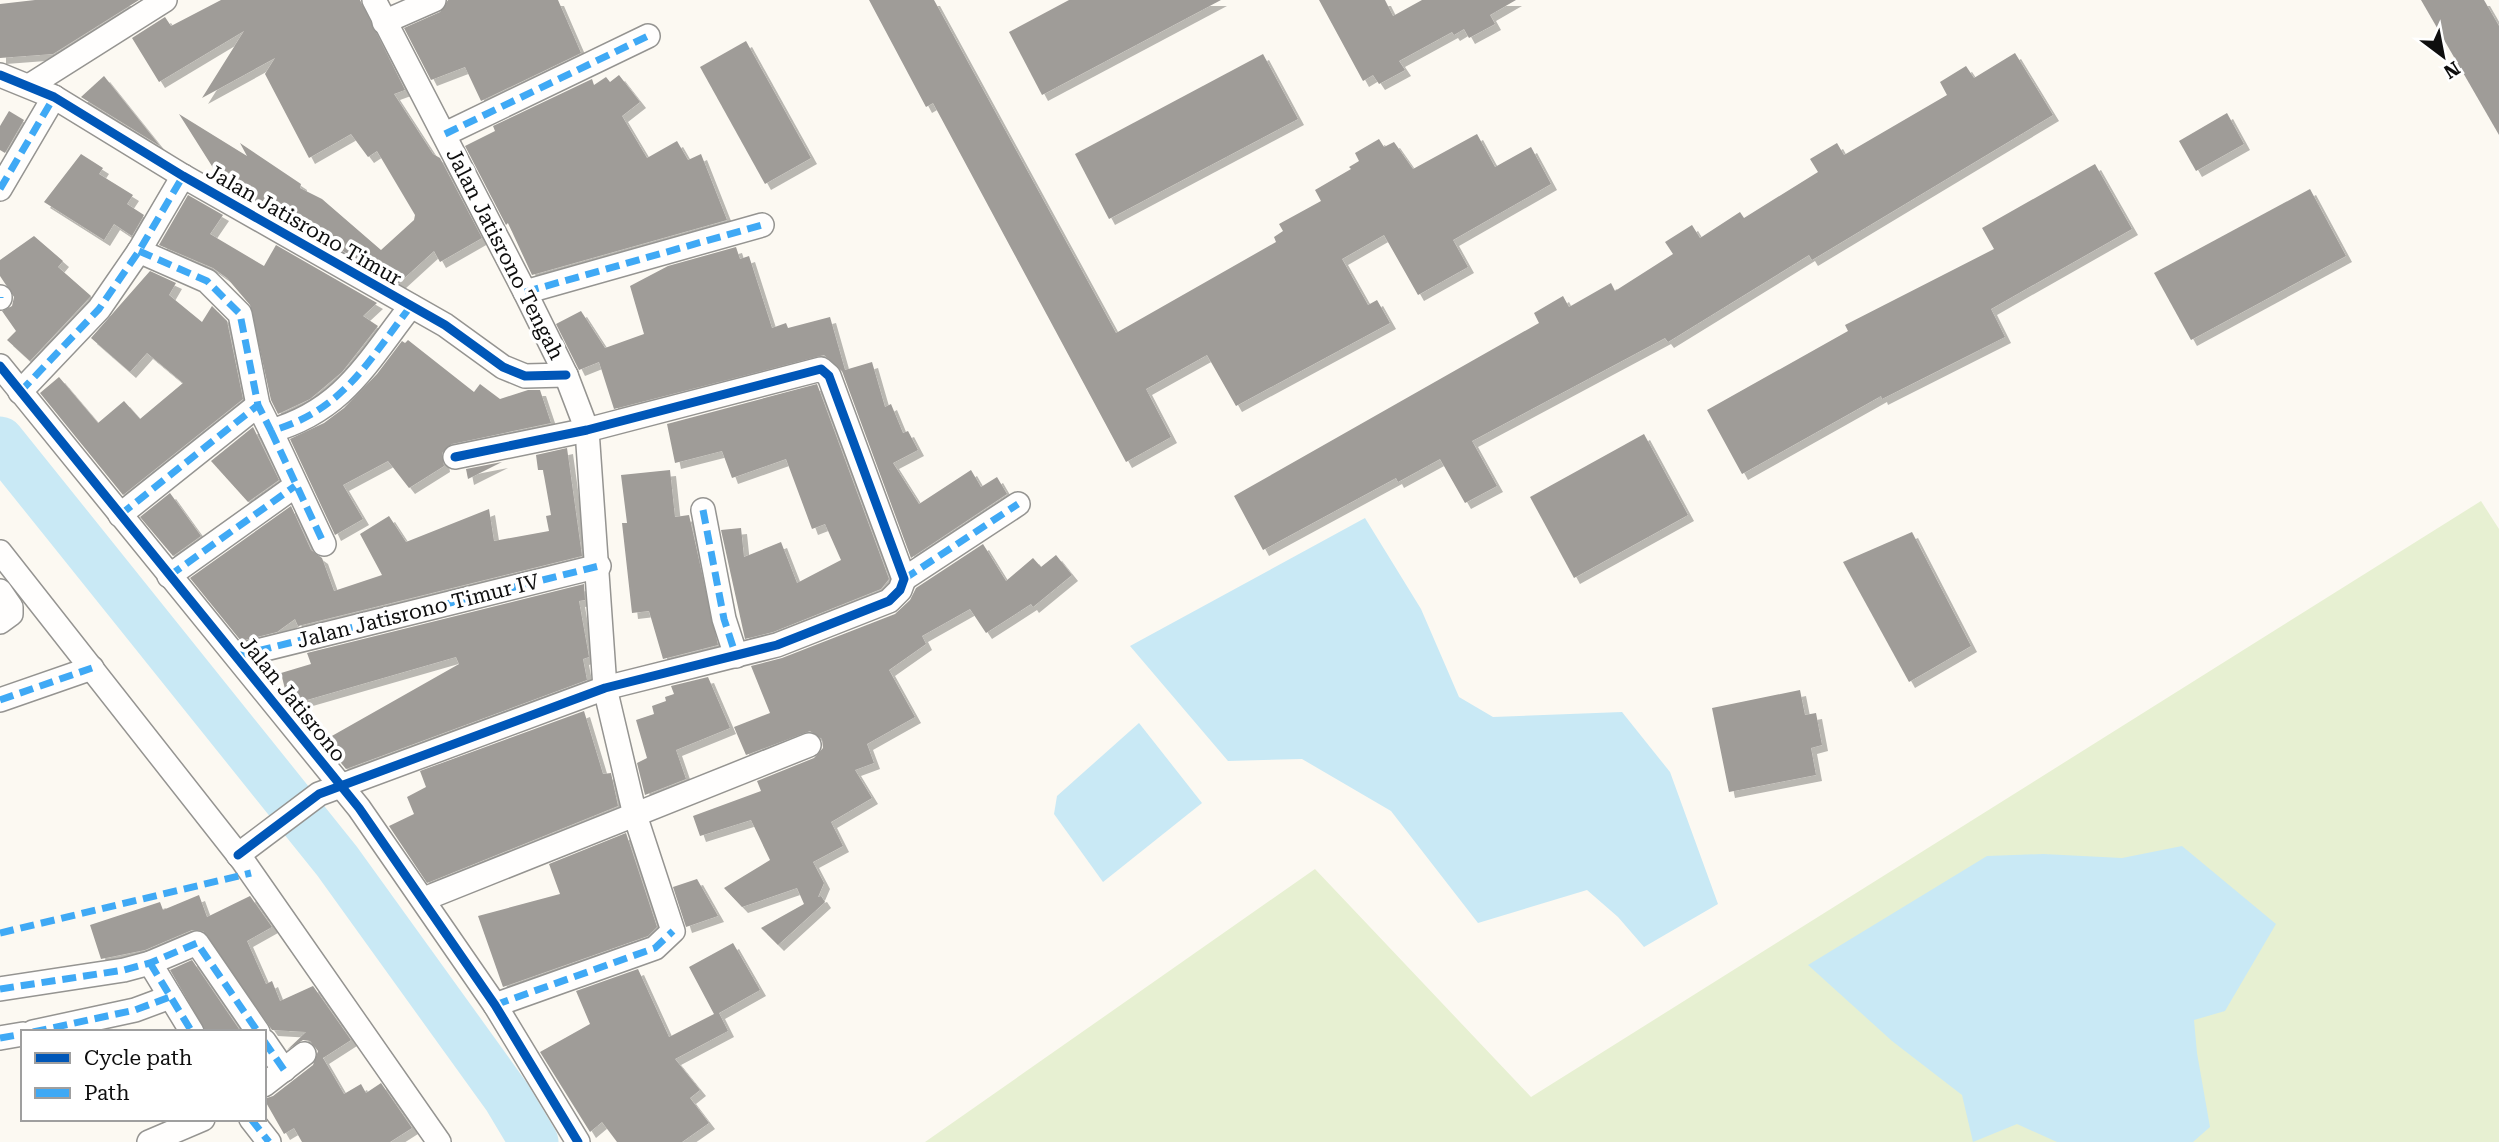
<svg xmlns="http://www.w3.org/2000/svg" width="2499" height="1142" font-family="'Roboto Serif',serif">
<defs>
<filter id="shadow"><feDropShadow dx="6" dy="6" stdDeviation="0" flood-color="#0004"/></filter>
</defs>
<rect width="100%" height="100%" fill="#fcf9f2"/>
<path fill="#e7f0d2" d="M 2481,501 L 2499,529 L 2499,1142 L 925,1142 L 1315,869 L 1531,1097 Z"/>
<g fill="#c9e9f5">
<path d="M 1365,518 L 1421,609 L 1459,697 L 1493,717 L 1622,712 L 1670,772 L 1718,904 L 1644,947 L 1618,917 L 1587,890 L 1478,923 L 1391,811 L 1302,759 L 1228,761 L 1130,646 Z"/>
<path d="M 1139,723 L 1202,803 L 1103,882 L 1054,814 L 1057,796 Z"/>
<path d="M 2182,846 L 2276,924 L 2225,1011 L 2194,1020 L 2197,1053 L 2210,1127 L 2193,1142 L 2057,1142 L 2017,1124 L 1973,1142 L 1962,1095 L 1892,1041 L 1808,965 L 1987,856 L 2043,854 L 2122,858 Z"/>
</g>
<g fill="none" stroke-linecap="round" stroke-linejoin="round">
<path stroke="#c9e9f5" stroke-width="49" d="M 0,441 L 337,861 L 507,1097 L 534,1142"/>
</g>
<g fill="#9f9c98" filter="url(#shadow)">
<path d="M 35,0 L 139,0 L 53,54 L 0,58 L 0,4 Z"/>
<path d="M 221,0 L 360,0 L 405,90 L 394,94 L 433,154 L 440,158 L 482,238 L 440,262 L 434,251 L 399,283 L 222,182 L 179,114 L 247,156 L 240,143 L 301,184 L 300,188 L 322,199 L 381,250 L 414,220 L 415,215 L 377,151 L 368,157 L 351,134 L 309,158 L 265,74 L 275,58 L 202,98 L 244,31 L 159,82 L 132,38 L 165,17 L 171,26 Z"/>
<path d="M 448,0 L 558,0 L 581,53 L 481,101 L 465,67 L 431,80 L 404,28 L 440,12 Z"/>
<path d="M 869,0 L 934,0 L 1116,333 L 1276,242 L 1274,237 L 1283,231 L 1279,224 L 1321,201 L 1315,190 L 1351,169 L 1349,167 L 1359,161 L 1355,153 L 1379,139 L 1384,147 L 1394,142 L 1413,169 L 1477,134 L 1495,167 L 1531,147 L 1551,184 L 1453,240 L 1468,267 L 1418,295 L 1384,235 L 1342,259 L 1368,305 L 1377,300 L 1390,323 L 1236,406 L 1207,355 L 1146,389 L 1171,437 L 1126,462 L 933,103 L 926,107 Z"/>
<path d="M 1069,0 L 1221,0 L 1042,95 L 1009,32 Z"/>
<path d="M 1319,0 L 1385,0 L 1393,16 L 1422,0 L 1516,0 L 1490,15 L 1495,24 L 1469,38 L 1464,29 L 1454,35 L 1452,32 L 1399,61 L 1405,70 L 1379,84 L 1373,75 L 1363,81 Z"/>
<path d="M 2421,0 L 2484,0 L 2499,26 L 2499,135 Z"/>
<path d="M 746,41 L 811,158 L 765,184 L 700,67 Z"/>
<path d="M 2015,53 L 2053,115 L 1812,260 L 1809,255 L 1668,342 L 1665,338 L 1472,441 L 1497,486 L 1465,503 L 1440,459 L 1398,482 L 1396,478 L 1263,550 L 1234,496 L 1539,323 L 1534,313 L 1563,296 L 1569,307 L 1611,283 L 1615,291 L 1673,254 L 1665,242 L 1692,225 L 1700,238 L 1740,212 L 1744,218 L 1818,172 L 1810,159 L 1837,143 L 1844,155 L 1947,95 L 1940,82 L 1966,66 L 1974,78 Z"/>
<path d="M 1263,54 L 1298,119 L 1109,219 L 1075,154 Z"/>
<path d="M 619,75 L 640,102 L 622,116 L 647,158 L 677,141 L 688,160 L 701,154 L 727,220 L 532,275 L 508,223 L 506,225 L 465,146 L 495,131 L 493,126 L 592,79 L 594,85 L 606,77 L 610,82 Z"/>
<path d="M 104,76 L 160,146 L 81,97 Z"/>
<path d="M 9,111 L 24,120 L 5,153 L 0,150 L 0,126 Z"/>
<path d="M 2227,113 L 2244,144 L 2196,171 L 2179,141 Z"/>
<path d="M 81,154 L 103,168 L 99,174 L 133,195 L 127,204 L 144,215 L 132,236 L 114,224 L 104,240 L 44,202 Z"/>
<path d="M 2095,164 L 2132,229 L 1991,309 L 2005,337 L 1882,399 L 1881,396 L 1742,474 L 1707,410 L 1848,331 L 1845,325 L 1994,249 L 1982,228 Z"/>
<path d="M 2310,189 L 2346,256 L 2191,340 L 2154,273 Z"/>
<path d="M 188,195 L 223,215 L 210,234 L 264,266 L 276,245 L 377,303 L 363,316 L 378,326 L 342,372 L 310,399 L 278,414 L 271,400 L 250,305 L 227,278 L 213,268 L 159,245 Z"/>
<path d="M 34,236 L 63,261 L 58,267 L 91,296 L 30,361 L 7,340 L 16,331 L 2,311 L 12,306 L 14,297 L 0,276 L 0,260 Z"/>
<path d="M 736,247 L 740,259 L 749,256 L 772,328 L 786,323 L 788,328 L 830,317 L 845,370 L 872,362 L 885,407 L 891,404 L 903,433 L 908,431 L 918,450 L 893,463 L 919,504 L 971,470 L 981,487 L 997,477 L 1007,494 L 911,558 L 842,371 L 824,355 L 614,409 L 599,362 L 579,370 L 556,324 L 581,311 L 605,348 L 644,334 L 630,286 L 668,266 Z"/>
<path d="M 150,271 L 176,283 L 169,295 L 202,322 L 212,306 L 227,321 L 243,399 L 123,495 L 40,393 L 59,377 L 98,423 L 124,401 L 140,419 L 183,383 L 147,353 L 130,372 L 91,338 Z"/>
<path d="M 408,340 L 474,392 L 480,384 L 500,399 L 528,390 L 540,390 L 551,423 L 452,444 L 442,453 L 444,466 L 409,488 L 388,461 L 343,485 L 363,519 L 335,535 L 290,439 L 324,423 L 344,408 L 377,374 L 402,341 L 405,343 Z"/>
<path d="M 817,384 L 889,579 L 881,589 L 773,632 L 745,639 L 721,530 L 741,528 L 744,557 L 781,542 L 797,583 L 841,560 L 825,524 L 812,529 L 786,459 L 732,478 L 722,451 L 675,463 L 667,424 Z"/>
<path d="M 253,427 L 279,480 L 248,502 L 211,461 Z"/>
<path d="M 1644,434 L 1688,515 L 1574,578 L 1530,497 Z"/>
<path d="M 567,448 L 582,556 L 298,626 L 295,619 L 277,632 L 241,641 L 190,578 L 291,506 L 311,550 L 322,558 L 334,591 L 382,575 L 360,534 L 389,516 L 406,542 L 489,509 L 494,541 L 549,531 L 546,516 L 551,515 L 543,470 L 538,470 L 536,455 Z"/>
<path d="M 502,462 L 468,479 L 466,469 Z"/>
<path d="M 670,470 L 675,517 L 689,515 L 718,645 L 663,659 L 649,611 L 632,613 L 622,523 L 627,523 L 621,475 Z"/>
<path d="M 170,493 L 201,536 L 173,556 L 140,517 Z"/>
<path d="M 1912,532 L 1971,646 L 1909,682 L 1843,562 Z"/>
<path d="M 983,544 L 1006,581 L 1033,558 L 1041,567 L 1056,555 L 1072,575 L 1033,607 L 1031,604 L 986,633 L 970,609 L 922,636 L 926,644 L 889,670 L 915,717 L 867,744 L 874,763 L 855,770 L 872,798 L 831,822 L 843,846 L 813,862 L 824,883 L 818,897 L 821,896 L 825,902 L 778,945 L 761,928 L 804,904 L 797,888 L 742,907 L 724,888 L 770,860 L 751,820 L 700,836 L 693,816 L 761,791 L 757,781 L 814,758 L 823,748 L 822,739 L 810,731 L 746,755 L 734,727 L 770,713 L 751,666 L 782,658 L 895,614 L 910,600 L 916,588 Z"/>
<path d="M 584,584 L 585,600 L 579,601 L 589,657 L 583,659 L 587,680 L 346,769 L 323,741 L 459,664 L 456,657 L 293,704 L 287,697 L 281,673 L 311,664 L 307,653 Z"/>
<path d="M 708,677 L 730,728 L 676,750 L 686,779 L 645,795 L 637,763 L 647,758 L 636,720 L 654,714 L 652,706 L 666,701 L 665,697 L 674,694 L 671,686 Z"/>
<path d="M 1800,690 L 1805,715 L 1816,713 L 1822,745 L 1811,748 L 1816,775 L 1729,792 L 1712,708 Z"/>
<path d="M 584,711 L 603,774 L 611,773 L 618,806 L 427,883 L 389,826 L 414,814 L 407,797 L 426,787 L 420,771 Z"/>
<path d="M 626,833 L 657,927 L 648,936 L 503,987 L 478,916 L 560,894 L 549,864 Z"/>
<path d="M 697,879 L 718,916 L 686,927 L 673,887 Z"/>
<path d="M 199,895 L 207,917 L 250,896 L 272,927 L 247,941 L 266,984 L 272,981 L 280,1001 L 313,986 L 351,1040 L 323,1058 L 344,1094 L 361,1084 L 366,1093 L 381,1083 L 412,1128 L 390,1142 L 302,1142 L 294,1128 L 284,1134 L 264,1099 L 273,1096 L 313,1065 L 318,1051 L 310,1041 L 303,1040 L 287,1050 L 306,1032 L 272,1030 L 203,931 L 192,930 L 145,950 L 101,959 L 90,925 L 160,902 L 163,910 Z"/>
<path d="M 733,943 L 760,990 L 719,1013 L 728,1031 L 675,1059 L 700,1090 L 690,1098 L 709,1123 L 682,1142 L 617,1142 L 602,1122 L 590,1132 L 540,1052 L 590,1024 L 576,991 L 638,969 L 669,1037 L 714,1014 L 689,967 Z"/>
<path d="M 192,960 L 241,1032 L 206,1032 L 170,970 Z"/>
</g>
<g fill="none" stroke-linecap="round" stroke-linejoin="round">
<g stroke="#959491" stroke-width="26">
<g id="minor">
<path d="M 374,0 L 525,292 L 566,375 L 587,430 L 605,688 L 635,815 L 673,931 L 655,948 L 495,1005"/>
<path d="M 384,22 L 434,0"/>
<path d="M 0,75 L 54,97 L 183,176 L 445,325 L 503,367 L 525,376 L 566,375"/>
<path d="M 29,86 L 165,0"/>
<path d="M 445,134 L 648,36"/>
<path d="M 0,189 L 54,97"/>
<path d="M 139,251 L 207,281 L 240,314 L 258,405 L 271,431 C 344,410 367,362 411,306"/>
<path d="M 525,292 L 762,225"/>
<path d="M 0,297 L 0,298"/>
<path d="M 0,366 L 359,808 L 495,1005 L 578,1142"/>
<path d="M 20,392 L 99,309 L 139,251 L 183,176"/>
<path d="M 271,431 L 324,544"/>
<path d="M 703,510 L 724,619 L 736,656"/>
<path d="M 120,515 L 258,405"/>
<path d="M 0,552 L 243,861 L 439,1142"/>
<path d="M 169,576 L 295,486"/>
<path d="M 904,579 L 1018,504"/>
<path d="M 0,591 L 11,607 L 11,614 L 0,622"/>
<path d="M 237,656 L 599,566"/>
<path d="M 0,700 L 92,668"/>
<path d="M 238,855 L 319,794 L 605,688 L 777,645 L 889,601 L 900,590 L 904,579 L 829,376 L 821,369 L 587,430 L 455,457"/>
<path d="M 424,899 C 552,848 680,796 809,745"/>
<path d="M 150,963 L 192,1032"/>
<path d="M 0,989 L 124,970 L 150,963 L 197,943 L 258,1032"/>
<path d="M 33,1032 L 135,1010 L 170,997"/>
<path d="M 0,1038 L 23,1034"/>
<path d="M 264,1041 L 284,1070"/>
<path d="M 264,1085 L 304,1054"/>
<path d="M 251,1119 L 269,1142"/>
<path d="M 149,1142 L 203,1119"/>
</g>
</g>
<use href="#minor" stroke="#fffefd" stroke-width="23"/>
<g stroke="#3fa9f5" stroke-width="7" stroke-dasharray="14 7" stroke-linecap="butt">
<path d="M 445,134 L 648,36"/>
<path d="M 0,189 L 54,97"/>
<path d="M 139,251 L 207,281 L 240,314 L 258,405 L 271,431 C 344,410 367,362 411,306"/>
<path d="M 525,292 L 762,225"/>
<path d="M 0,297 L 0,298"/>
<path d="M 20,392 L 99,309 L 139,251 L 183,176"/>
<path d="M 271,431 L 324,544"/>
<path d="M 703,510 L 724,619 L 736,656"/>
<path d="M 120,515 L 258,405"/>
<path d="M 169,576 L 295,486"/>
<path d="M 904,579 L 1018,504"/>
<path d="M 237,656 L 599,566"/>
<path d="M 0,700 L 92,668"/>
<path d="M 0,933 L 251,873"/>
<path d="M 150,963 L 192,1032"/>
<path d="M 0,989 L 124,970 L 150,963 L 197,943 L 258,1032"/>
<path d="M 495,1005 L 655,948 L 673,931"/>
<path d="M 33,1032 L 135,1010 L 170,997"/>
<path d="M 0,1038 L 23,1034"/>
<path d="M 264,1041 L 284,1070"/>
<path d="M 251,1119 L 269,1142"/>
</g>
<g stroke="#fff" stroke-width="13">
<g id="cycleway">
<path d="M 0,75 L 54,97 L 183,176 L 445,325 L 503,367 L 525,376 L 566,375"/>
<path d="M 0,366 L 359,808 L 495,1005 L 578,1142"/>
<path d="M 238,855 L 319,794 L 605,688 L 777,645 L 889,601 L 900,590 L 904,579 L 829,376 L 821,369 L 587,430 L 455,457"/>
</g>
</g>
<use href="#cycleway" stroke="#0057b8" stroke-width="9"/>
</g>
<g text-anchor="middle" stroke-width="7" stroke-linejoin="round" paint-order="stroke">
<g font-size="21" fill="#0e0e0e" stroke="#fff">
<text transform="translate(304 225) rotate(30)" y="7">Jalan Jatisrono Timur</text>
<text transform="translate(505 254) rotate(63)" y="7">Jalan Jatisrono Tengah</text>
<text transform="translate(418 611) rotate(-14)" y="7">Jalan Jatisrono Timur IV</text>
<text transform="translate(293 699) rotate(51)" y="7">Jalan Jatisrono</text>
</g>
</g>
<rect x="21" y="1030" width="245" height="91" fill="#ffffff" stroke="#9f9f9f" stroke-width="2"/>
<rect x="35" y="1053" width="35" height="10" fill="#0057b8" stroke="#9f9f9f" stroke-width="2"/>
<text x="84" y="1065" font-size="21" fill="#0e0e0e">Cycle path</text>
<rect x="35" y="1088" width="35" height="10" fill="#3fa9f5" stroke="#9f9f9f" stroke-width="2"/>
<text x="84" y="1100" font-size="21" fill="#0e0e0e">Path</text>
<g transform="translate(2443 56) rotate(148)" stroke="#ffffff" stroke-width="5" paint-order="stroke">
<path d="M0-5L12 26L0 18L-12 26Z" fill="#0e0e0e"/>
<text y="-10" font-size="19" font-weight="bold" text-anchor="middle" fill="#0e0e0e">N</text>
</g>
</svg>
